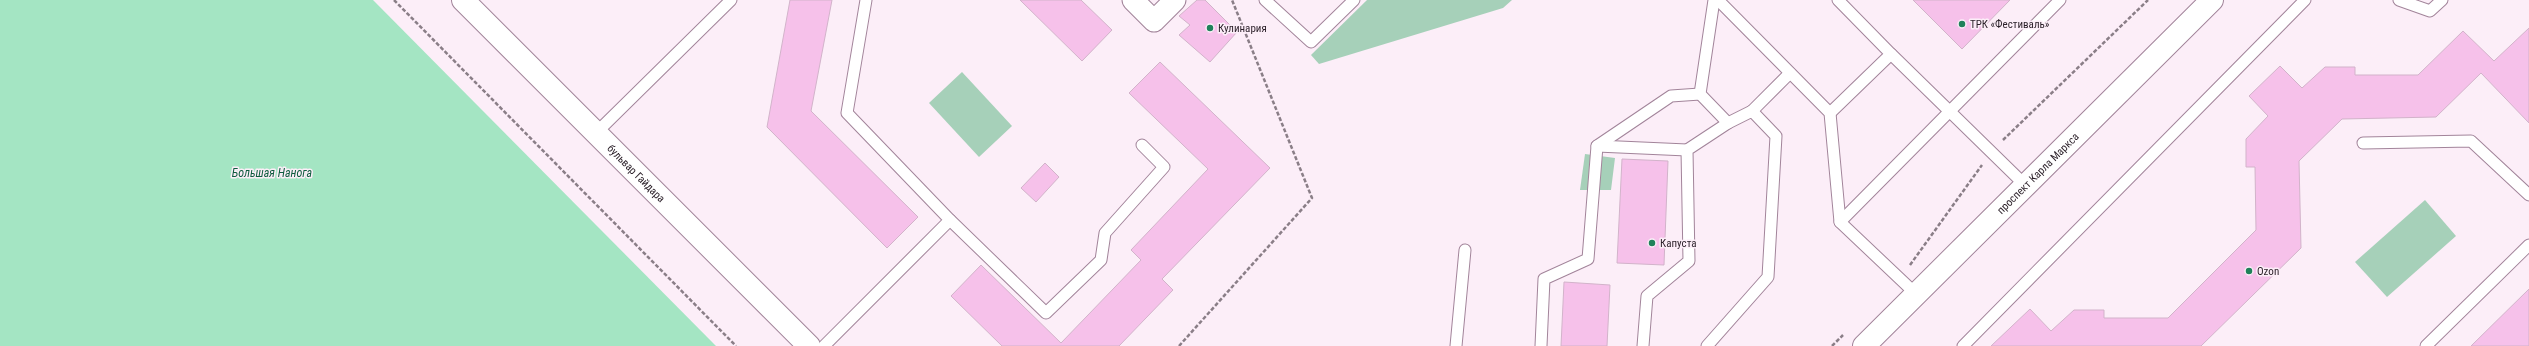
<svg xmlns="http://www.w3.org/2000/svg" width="2529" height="346" font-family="'Roboto Condensed',sans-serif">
<rect width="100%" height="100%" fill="#fceef8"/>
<g fill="#a6d0b9">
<path d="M 1367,0 L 1512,0 L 1503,8 L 1319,64 L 1311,55 Z"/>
<path d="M 962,72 L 1012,126 L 979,157 L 929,103 Z"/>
<path d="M 1585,154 L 1615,158 L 1611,190 L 1580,190 Z"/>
<path d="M 2425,200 L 2456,236 L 2387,297 L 2355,262 Z"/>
</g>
<path fill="#a4e5c3" d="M 0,0 L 373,0 L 716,346 L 0,346 Z"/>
<g fill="#f6c1ea" stroke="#d2b3ca">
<path d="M 790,0 L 832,0 L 811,111 L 918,217 L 887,248 L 767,127 Z"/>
<path d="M 1020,0 L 1081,0 L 1112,30 L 1082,61 Z"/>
<path d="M 1197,0 L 1205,0 L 1237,32 L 1210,62 L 1179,35 L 1190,25 L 1179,16 Z"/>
<path d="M 1913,0 L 2010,0 L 1962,49 Z"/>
<path d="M 2529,28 L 2529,123 L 2481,73 L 2436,117 L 2342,119 L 2299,161 L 2301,248 L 2201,346 L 1991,346 L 2030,309 L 2051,331 L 2074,310 L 2104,310 L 2104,318 L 2168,318 L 2256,230 L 2255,167 L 2246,167 L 2246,139 L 2268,116 L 2249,96 L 2280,66 L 2302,88 L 2325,67 L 2355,67 L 2355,75 L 2418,75 L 2463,31 L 2494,61 Z"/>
<path d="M 1160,62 L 1270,168 L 1162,279 L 1173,290 L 1119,346 L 1002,346 L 951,296 L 981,265 L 1061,343 L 1141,260 L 1131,250 L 1208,169 L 1129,93 Z"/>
<path d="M 1622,159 L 1668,161 L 1664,265 L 1617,263 Z"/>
<path d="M 1045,163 L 1059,177 L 1036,202 L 1021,188 Z"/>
<path d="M 1564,282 L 1610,285 L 1607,346 L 1561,346 Z"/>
<path d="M 2529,289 L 2529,346 L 2471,346 Z"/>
</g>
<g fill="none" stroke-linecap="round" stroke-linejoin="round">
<g stroke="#a2849a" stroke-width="13">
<g id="service">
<path d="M 1265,0 L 1311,42 L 1354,0"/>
<path d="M 1714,0 L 1700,94 L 1728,123"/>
<path d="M 1718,0 L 1830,113 L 1840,222 L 1916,294"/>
<path d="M 2399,0 L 2430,11 L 2442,0"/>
<path d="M 1891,54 L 2025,185"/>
<path d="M 1752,111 L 1790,73"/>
<path d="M 1830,113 L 1891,54 L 1838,0"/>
<path d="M 596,133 L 731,0"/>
<path d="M 2363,143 L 2471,141 L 2529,195"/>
<path d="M 1597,146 L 1687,150"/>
<path d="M 950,220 L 1046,313 L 1101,260 L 1105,233 L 1164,167 L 1142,145"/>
<path d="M 1840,222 L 2060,0"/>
<path d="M 824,346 L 950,220 L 847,113 L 866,0"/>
<path d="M 1456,346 L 1465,250"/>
<path d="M 1541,346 L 1544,279 L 1588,259 L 1597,146 L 1671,96 L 1700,94"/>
<path d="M 1643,346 L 1647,296 L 1689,261 L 1687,150 L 1728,123 L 1752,111 L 1776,136 L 1768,277 L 1707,346"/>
<path d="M 1963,346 L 2305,0"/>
<path d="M 2426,346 L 2529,245"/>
</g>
</g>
<g stroke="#a2849a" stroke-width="23">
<path id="minor" d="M 1133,0 L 1154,21 L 1175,0"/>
</g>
<g stroke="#a2849a" stroke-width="24">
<g id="tertiary">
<path id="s1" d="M 463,0 L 809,346"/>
<path id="s2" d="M 1864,346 L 2212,0"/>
</g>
</g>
<g stroke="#8a7e87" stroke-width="2.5" stroke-dasharray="4 2" stroke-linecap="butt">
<path d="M 394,0 L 736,346"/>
<path d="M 2003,140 L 2148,0"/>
<path d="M 1910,265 L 1982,165"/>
<path d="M 1179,346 L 1312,198 L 1232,0"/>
<path d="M 1832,346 L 1843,335"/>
</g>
<use href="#service" stroke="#fff" stroke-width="11"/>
<use href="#minor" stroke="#fff" stroke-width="21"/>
<use href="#tertiary" stroke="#fff" stroke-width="22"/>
</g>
<g fill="#1f815a" stroke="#fceef8" stroke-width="1.5">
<circle cx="1962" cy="24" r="4"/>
<circle cx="1210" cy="28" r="4"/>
<circle cx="1652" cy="243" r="4"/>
<circle cx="2249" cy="271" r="4"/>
</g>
<g text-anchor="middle" stroke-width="3" stroke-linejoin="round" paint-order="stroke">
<g font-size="11" fill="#291e27" stroke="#fceef8" text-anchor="start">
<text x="1970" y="28">ТРК «Фестиваль»</text>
<text x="1218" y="32">Кулинария</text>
<text x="1660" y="247">Капуста</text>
<text x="2257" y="275">Ozon</text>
</g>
<g font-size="11" fill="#291e27" stroke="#fceef8">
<text dy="4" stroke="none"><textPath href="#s2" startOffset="245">проспект Карла Маркса</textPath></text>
<text dy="4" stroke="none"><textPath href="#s1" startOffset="245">бульвар Гайдара</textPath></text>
</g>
<g font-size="12" font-style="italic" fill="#0e5c3e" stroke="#fceef8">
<text x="272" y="177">Большая Нанога</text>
</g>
</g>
</svg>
